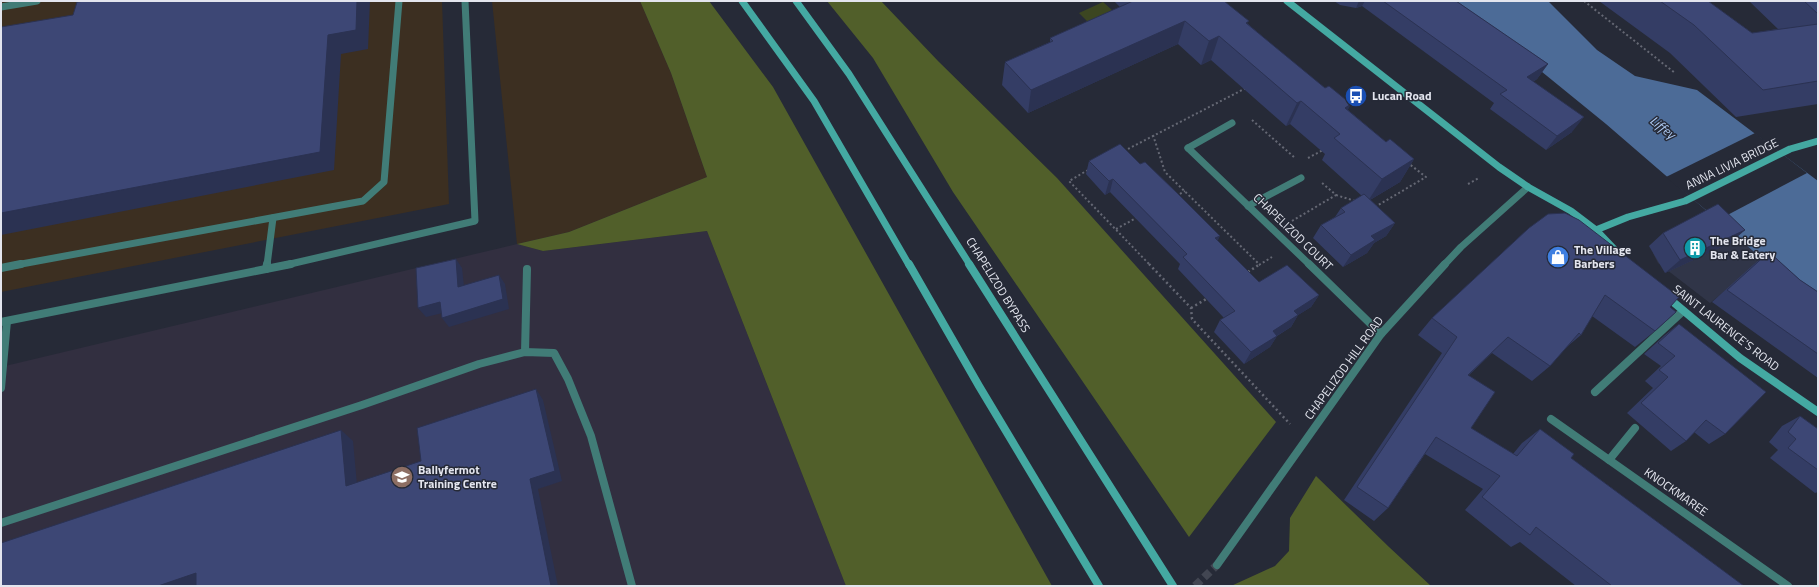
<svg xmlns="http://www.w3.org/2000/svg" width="1819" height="587" font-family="'Titillium Web',sans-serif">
<rect width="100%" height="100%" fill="#262a37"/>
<path fill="#303548" d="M 1718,220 L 1780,274 L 1743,276 L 1710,303 L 1658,263 L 1653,253 L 1652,244 Z"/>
<g fill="#3c2f21">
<path d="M 1,1 L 442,1 L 449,204 L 1,292 Z"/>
<path d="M 492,1 L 640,1 L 671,73 L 707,177 L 569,232 L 517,244 Z"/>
</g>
<path fill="#322f40" d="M 707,231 L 846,586 L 1,586 L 1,367 L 517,244 L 543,251 Z"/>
<path fill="#3c4621" d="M 1103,2 L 1141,36 L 1094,28 L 1079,13 Z"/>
<g fill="#515f2a">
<path d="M 640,1 L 709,1 L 773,87 L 1052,586 L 846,586 L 707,231 L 543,251 L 517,244 L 569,232 L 707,177 L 671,73 Z"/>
<path d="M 827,1 L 881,1 L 938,61 L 1057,178 L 1276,422 L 1189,537 L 953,192 L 873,58 Z"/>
<path d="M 1316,476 L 1389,547 L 1431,586 L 1231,586 L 1275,566 L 1289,551 L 1290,518 Z"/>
</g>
<path fill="#4c6b97" d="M 1455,1 L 1548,1 L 1597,50 L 1635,76 L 1697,90 L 1818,181 L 1818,307 L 1606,124 Z"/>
<path fill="#262a37" d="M 1755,133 L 1807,173 L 1718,220 L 1666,177 Z"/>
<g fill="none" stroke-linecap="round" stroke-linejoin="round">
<path stroke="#424652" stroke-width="8" stroke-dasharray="8 4.5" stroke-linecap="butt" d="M 1195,586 L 1217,565"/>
<g stroke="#656874" stroke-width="2" stroke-dasharray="2 2.5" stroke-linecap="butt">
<path d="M 1584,1 L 1675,73"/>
<path d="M 1252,120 L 1295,158"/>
<path d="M 1153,135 L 1165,172 L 1260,265"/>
<path d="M 1124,151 L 1246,88"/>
<path d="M 1308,158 L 1323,150"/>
<path d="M 1088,170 L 1069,181 L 1150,265"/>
<path d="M 1468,184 L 1479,178"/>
<path d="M 1336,195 L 1355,201"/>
<path d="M 1176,196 L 1185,191"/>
<path d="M 1375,207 L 1426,177 L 1408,163"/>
<path d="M 1292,221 L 1336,195 L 1321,182"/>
<path d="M 1116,229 L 1138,217"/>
<path d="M 1259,265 L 1272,257"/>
</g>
<g stroke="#656874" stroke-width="2.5" stroke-dasharray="2 3" stroke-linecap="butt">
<path d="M 1149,264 L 1191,308 L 1192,319 L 1290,424"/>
<path d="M 1248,272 L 1260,264"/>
<path d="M 1191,308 L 1208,298"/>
</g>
<g stroke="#417c77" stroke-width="7">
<path d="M 1,7 L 37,1"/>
<path d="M 1188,148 L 1232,123"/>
<path d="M 1248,206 L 1301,178"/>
<path d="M 16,265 L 363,201 L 384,182 L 399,1"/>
<path d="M 267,265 L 273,218"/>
</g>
<g stroke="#417c77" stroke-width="8">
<path d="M 1,268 L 21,264"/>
<path d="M 266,269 L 267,264"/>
<path d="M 525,352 L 527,269"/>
<path d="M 1,388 L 7,321"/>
<path d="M 1595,392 L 1683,311"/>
<path d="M 1609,460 L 1635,428"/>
<path d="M 1,523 L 362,405 L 479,364 L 525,352 L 554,353 L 568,379 L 591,436 L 632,586"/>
</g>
<g stroke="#417c77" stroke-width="7">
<path d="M 1188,148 L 1310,265"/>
<path d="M 286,265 L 475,221 L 465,1"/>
<path d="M 1444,265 L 1461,247 L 1528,187"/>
</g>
<g stroke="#417c77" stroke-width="8">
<path d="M 1309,264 L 1381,334"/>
<path d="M 1,322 L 291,264"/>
<path d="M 1551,419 L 1788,586"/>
<path d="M 1217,565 L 1381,334 L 1445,264"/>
</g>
<g stroke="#44a9a2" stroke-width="7">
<path d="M 742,1 L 814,101 L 909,265"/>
<path d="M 796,1 L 849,74 L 970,265"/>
<path d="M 1287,1 L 1499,167 L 1528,187 L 1571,211 L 1596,230 L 1615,250"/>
<path d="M 1596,230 L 1628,217 L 1685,201 L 1790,149 L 1818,141"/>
</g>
<g stroke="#44a9a2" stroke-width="8">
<path d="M 909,264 L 979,386 L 1099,586"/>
<path d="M 969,264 L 1173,586"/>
<path d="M 1666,296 L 1740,358 L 1818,412"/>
</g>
</g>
<g fill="#343d65">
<path d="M 1114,1 L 1224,1 L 1248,24 L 1348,110 L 1386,142 L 1414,159 L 1400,182 L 1370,200 L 1395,223 L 1386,236 L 1374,243 L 1367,253 L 1343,267 L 1313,238 L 1321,225 L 1335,217 L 1341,208 L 1362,196 L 1322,160 L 1325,154 L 1290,124 L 1286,126 L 1211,60 L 1201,65 L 1178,44 L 1028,113 L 1002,85 L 1005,62 L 1050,42 L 1050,38 L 1120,7 Z"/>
<path d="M 1334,1 L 1456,1 L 1548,64 L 1537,79 L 1533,82 L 1572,132 L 1546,150 L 1490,109 L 1494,103 L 1362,6 L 1356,8 L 1340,5 Z"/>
<path d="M 1599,1 L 1708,1 L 1752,33 L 1778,29 L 1749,1 L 1818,1 L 1818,104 L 1736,117 L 1670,53 Z"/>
<path d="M 1089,161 L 1217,241 L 1259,282 L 1319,295 L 1311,307 L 1298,315 L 1291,327 L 1277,336 L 1270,347 L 1244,364 L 1214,332 L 1220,320 L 1224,318 L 1178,269 L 1180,264 L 1110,192 L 1105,195 L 1086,174 Z"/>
<path d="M 1529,228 L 1655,331 L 1635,347 L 1592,316 L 1581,335 L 1563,350 L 1550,366 L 1532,381 L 1492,353 L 1468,376 L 1471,428 L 1513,454 L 1522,443 L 1540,429 L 1571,458 L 1744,586 L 1576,586 L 1520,542 L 1511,547 L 1465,510 L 1483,489 L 1425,454 L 1388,508 L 1374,521 L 1344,500 L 1442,353 L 1418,335 L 1432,318 Z"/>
<path d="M 1745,230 L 1730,243 L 1665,273 L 1649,246 L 1663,233 Z"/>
<path d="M 1769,252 L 1800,280 L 1818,292 L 1818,378 L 1712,302 L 1753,265 Z"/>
<path d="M 1679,324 L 1725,434 L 1709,444 L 1694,432 L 1686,441 L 1671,451 L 1627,413 L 1653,388 L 1645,381 L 1661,366 L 1644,354 L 1665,335 Z"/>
<path d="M 1800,416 L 1818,429 L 1818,492 L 1815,493 L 1770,458 L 1778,450 L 1769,442 L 1782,426 Z"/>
</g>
<g fill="#2b3252">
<path d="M 357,1 L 370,1 L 368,49 L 341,54 L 334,170 L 1,235 L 1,213 Z"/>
<path d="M 1359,1 L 1365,1 L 1362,6 L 1356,8 Z"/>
<path d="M 1185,21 L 1178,44 L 1028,113 L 1031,90 Z"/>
<path d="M 1219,36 L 1211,60 L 1201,65 L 1209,41 Z"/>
<path d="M 1548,64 L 1537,79 L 1517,92 L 1527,77 Z"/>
<path d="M 1301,101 L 1290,124 L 1286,126 L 1297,103 Z"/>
<path d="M 1351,104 L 1339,127 L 1345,108 Z"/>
<path d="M 1584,117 L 1572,132 L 1546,150 L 1557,136 Z"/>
<path d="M 1414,159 L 1400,182 L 1368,201 L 1382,179 Z"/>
<path d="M 1113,179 L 1110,192 L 1105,195 L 1109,181 Z"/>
<path d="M 1395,223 L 1386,236 L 1374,243 L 1367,253 L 1343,267 L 1351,255 L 1371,236 Z"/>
<path d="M 1745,230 L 1730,243 L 1665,273 L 1680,260 Z"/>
<path d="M 1220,236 L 1214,249 L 1215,238 Z"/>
<path d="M 456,259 L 462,268 L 465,296 L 458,287 Z"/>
<path d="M 499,275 L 505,284 L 509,309 L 449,327 L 442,318 Z"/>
<path d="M 1319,295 L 1311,307 L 1298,315 L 1291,327 L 1273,338 L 1277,336 L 1270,347 L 1244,364 L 1251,352 L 1294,311 Z"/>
<path d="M 440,302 L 447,312 L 426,317 L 418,308 Z"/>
<path d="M 536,389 L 543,400 L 562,481 L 538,489 L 558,586 L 551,586 L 530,479 Z"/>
<path d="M 341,430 L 353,441 L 358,496 L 346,486 Z"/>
<path d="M 196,573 L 197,586 L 158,586 Z"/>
</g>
<g fill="#3d4775" stroke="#2b3252">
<path d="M 85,1 L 357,1 L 356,30 L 328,35 L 320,152 L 1,213 L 1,27 L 73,15 L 77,2 Z"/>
<path d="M 1133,1 L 1224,1 L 1249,21 L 1246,23 L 1325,88 L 1329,86 L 1351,104 L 1345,108 L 1386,142 L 1390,139 L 1414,159 L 1382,179 L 1334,138 L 1340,134 L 1301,101 L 1297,103 L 1219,36 L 1209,41 L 1185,21 L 1031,90 L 1005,62 L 1053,41 L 1050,38 Z"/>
<path d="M 1383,1 L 1456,1 L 1548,64 L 1527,77 L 1584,117 L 1557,136 L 1500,94 L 1507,90 Z"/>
<path d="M 1660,1 L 1708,1 L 1752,33 L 1818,24 L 1818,81 L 1763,90 L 1694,25 Z"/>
<path d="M 1804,1 L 1818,1 L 1818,14 Z"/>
<path d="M 1120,144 L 1140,164 L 1145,162 L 1176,192 L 1220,236 L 1215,238 L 1259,282 L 1287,265 L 1319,295 L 1294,311 L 1298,315 L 1273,331 L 1277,336 L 1251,352 L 1220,320 L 1235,311 L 1183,257 L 1187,254 L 1113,179 L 1109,181 L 1089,161 Z"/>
<path d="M 1364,194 L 1395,223 L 1371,236 L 1375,240 L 1351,255 L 1321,225 L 1345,212 L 1341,208 Z"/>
<path d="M 1718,204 L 1745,230 L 1680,260 L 1663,233 Z"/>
<path d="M 1565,213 L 1579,220 L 1679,297 L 1670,307 L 1676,312 L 1655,331 L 1605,295 L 1581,335 L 1579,333 L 1550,366 L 1508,337 L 1468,375 L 1495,392 L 1471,428 L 1517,456 L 1540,429 L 1574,454 L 1571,458 L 1744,586 L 1612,586 L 1536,527 L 1530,535 L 1482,497 L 1500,476 L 1436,437 L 1388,508 L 1357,487 L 1457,337 L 1432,318 L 1529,228 L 1548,214 Z"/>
<path d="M 1769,252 L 1800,280 L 1818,292 L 1818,354 L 1727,290 Z"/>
<path d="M 456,259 L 458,287 L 499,275 L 503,299 L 442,318 L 440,302 L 418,308 L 416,268 Z"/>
<path d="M 1679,324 L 1766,392 L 1725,434 L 1706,420 L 1686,441 L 1641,403 L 1668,377 L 1659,370 L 1675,356 L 1658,343 Z"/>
<path d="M 536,389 L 555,471 L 530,479 L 551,586 L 196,586 L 196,573 L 158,586 L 1,586 L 1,543 L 341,430 L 346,486 L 421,461 L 417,428 Z"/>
<path d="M 1800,416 L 1818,429 L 1818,470 L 1788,448 L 1796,439 L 1788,432 Z"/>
</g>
<defs>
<g id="bus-disc" transform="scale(1.15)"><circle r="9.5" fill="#1a4fb4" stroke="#262a37"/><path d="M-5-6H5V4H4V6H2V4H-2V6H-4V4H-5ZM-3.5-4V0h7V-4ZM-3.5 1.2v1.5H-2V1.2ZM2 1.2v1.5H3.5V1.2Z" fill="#fff"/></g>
<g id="building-disc" transform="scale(1.15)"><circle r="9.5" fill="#0f9aa8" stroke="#262a37"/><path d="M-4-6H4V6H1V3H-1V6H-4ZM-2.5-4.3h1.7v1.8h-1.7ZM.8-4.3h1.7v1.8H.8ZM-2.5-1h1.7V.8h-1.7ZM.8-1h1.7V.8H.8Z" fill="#fff"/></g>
<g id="shop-disc" transform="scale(1.15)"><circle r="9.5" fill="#3f7fe0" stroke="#262a37"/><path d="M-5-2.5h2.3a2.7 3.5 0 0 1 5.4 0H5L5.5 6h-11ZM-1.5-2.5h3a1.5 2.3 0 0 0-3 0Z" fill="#fff"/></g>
<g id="university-disc" transform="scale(1.15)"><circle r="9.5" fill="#8d6e63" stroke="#262a37"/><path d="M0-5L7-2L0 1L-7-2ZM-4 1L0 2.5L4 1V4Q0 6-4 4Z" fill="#fff"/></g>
</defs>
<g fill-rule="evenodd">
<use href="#bus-disc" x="1356" y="96"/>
<use href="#building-disc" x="1695" y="248"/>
<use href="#shop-disc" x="1558" y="257"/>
<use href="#university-disc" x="402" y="477"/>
</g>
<g text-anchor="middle" stroke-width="3" stroke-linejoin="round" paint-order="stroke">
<g font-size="12" font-weight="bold" fill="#e3e5ee" stroke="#262a37" text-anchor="start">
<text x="1372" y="100">Lucan Road</text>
<text x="1710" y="245">The Bridge<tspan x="1710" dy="14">Bar &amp; Eatery</tspan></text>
<text x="1574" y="254">The Village<tspan x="1574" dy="14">Barbers</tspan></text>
<text x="418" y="474">Ballyfermot<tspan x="418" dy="14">Training Centre</tspan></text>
</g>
<g font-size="12" fill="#e3e5ee" stroke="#262a37">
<text transform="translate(1732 164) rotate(-26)" y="4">ANNA LIVIA BRIDGE</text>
<text transform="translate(1293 232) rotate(44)" y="4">CHAPELIZOD COURT</text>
<text transform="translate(998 285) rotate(58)" y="4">CHAPELIZOD BYPASS</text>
<text transform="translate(1726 328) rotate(38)" y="4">SAINT LAURENCE'S ROAD</text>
<text transform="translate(1344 368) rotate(-54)" y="4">CHAPELIZOD HILL ROAD</text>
<text transform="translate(1676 492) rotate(35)" y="4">KNOCKMAREE</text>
</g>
<g font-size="13" font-style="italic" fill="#afcbf4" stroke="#262a37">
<text transform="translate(1663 127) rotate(38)" y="5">Liffey</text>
</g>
</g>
<rect width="1819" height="587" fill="none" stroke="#e3e5ee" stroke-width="4"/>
</svg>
